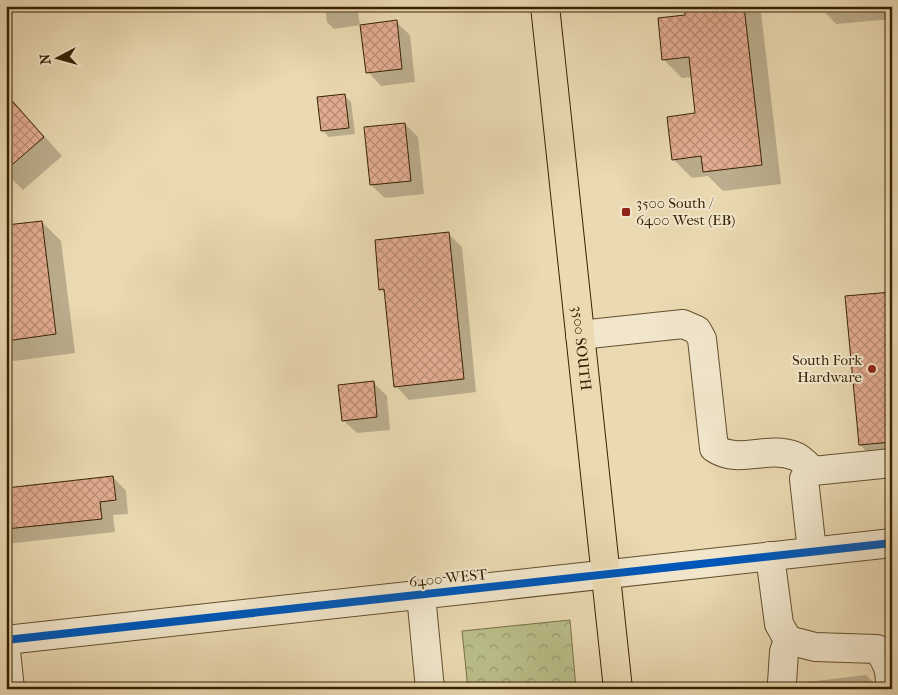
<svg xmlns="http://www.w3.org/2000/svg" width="898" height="695" font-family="'IM FELL French Canon',serif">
<defs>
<pattern id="forest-crowns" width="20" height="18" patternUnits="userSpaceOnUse" patternTransform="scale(1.25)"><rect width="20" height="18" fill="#babe89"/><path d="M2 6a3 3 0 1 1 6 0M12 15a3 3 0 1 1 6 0" fill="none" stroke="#989a6e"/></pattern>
<pattern id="building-cross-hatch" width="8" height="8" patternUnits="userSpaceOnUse" patternTransform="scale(1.25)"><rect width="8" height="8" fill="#e3ad91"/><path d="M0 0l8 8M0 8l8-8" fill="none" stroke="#b98c74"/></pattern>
</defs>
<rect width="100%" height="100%" fill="#ead9b1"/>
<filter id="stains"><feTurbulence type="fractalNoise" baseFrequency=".004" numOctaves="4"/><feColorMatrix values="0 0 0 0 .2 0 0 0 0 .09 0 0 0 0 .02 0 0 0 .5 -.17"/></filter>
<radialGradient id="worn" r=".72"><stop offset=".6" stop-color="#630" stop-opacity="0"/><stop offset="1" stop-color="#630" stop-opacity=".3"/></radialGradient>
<path fill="url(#forest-crowns)" stroke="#797046" d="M 570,620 L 576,689 L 468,689 L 462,631 Z"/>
<g fill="#0003">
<path d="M 325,6 L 357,6 L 360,25 L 334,29 L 327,22 Z"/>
<path d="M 685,6 L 756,6 L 761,12 L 781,184 L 723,191 L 708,176 L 692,178 L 673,159 L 696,114 L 692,77 L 682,78 L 663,59 L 686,16 Z"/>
<path d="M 823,6 L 891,6 L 892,19 L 836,24 L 823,10 Z"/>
<path d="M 396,22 L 410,35 L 415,82 L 381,86 L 368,72 Z"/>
<path d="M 6,93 L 62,156 L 23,190 L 6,173 Z"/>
<path d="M 344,95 L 351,102 L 355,134 L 329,137 L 322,130 Z"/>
<path d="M 405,124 L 418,137 L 424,194 L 385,198 L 371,185 Z"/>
<path d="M 42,222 L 61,241 L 75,353 L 14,361 L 6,353 L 6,227 Z"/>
<path d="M 449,234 L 462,247 L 476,392 L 409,400 L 396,386 L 386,295 L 381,289 Z"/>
<path d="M 892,293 L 892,467 L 884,468 L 860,445 Z"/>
<path d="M 373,382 L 387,396 L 390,430 L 357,433 L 343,420 Z"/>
<path d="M 113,477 L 126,491 L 128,514 L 113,515 L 115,532 L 6,544 L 6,485 L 10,489 Z"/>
<path d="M 866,675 L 879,689 L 797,689 L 799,683 Z"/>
<path d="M 766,686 L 769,689 L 740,689 Z"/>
</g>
<g fill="url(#building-cross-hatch)" stroke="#382202">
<path d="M 684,6 L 744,6 L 762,165 L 703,172 L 701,156 L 672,160 L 667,117 L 695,113 L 689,57 L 662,60 L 658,18 L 685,15 Z"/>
<path d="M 397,20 L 402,69 L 366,73 L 360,25 Z"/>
<path d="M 6,94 L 44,137 L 6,170 Z"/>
<path d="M 345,94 L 349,128 L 321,131 L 317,97 Z"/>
<path d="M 405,123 L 411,181 L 370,185 L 364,127 Z"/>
<path d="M 42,221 L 56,334 L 6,341 L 6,225 Z"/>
<path d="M 449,232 L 464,379 L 394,387 L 384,289 L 379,290 L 375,240 Z"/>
<path d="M 892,292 L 892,442 L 859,445 L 845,296 Z"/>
<path d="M 374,381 L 377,417 L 342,421 L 338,385 Z"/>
<path d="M 113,476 L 116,500 L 100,502 L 102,519 L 6,529 L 6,488 Z"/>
</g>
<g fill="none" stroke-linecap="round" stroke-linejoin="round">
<g stroke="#64502e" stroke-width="30">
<g id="minor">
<path d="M 580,335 L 683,324 L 697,330 L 702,339 L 714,448 C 739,465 767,445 795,456 C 801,458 808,466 813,471"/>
<path d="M 812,551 L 804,479 L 813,471 L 892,463"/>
<path d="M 770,556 L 779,624 L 788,640 L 815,647 L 877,649 C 887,661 892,673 889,689"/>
<path d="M 421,595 L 430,689"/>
<path d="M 6,640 L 892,543"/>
<path d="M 6,651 L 10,689"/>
<path d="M 782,683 L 784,652 L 788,640"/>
</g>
</g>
<g stroke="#382202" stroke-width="30">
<g id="major">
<path id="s1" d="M 545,6 L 618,689"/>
</g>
</g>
<use href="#minor" stroke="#f1e6cc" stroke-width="28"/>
<use href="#major" stroke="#ead9b1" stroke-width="28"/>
<g stroke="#f1e6cc" stroke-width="11">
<path id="cycleway" d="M 6,640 L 892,543"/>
</g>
<use href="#cycleway" stroke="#0057b8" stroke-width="8"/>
</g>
<g fill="#8f2418" stroke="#f1e6cc" stroke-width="2">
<rect x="621" y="207" width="10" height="10" rx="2.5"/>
<circle cx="872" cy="369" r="5"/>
</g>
<g text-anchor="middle" stroke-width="4" stroke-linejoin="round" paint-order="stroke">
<g font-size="15" fill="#382202" stroke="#f1e6cc" text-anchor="start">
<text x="636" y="208">3500 South /<tspan x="636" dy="17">6400 West (EB)</tspan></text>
<text x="862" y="365" text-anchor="end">South Fork<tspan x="862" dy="17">Hardware</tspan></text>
</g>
<g font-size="15" fill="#382202" stroke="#f1e6cc">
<text dy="5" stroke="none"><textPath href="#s1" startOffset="344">3500 SOUTH</textPath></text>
<text transform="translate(448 578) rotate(-6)" y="5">6400 WEST</text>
</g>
</g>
<rect width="898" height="695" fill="none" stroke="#ead9b1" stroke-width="25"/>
<rect x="8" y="8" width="883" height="680" fill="none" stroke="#382202" stroke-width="2.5"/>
<rect x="12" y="12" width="873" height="670" fill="none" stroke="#382202"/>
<g transform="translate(58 58) rotate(264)" stroke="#f1e6cc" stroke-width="4" paint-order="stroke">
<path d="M0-4L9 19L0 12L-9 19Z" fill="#382202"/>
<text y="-8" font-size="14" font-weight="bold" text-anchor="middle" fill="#382202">N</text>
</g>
<rect width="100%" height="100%" filter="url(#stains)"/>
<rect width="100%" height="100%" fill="url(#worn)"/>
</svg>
